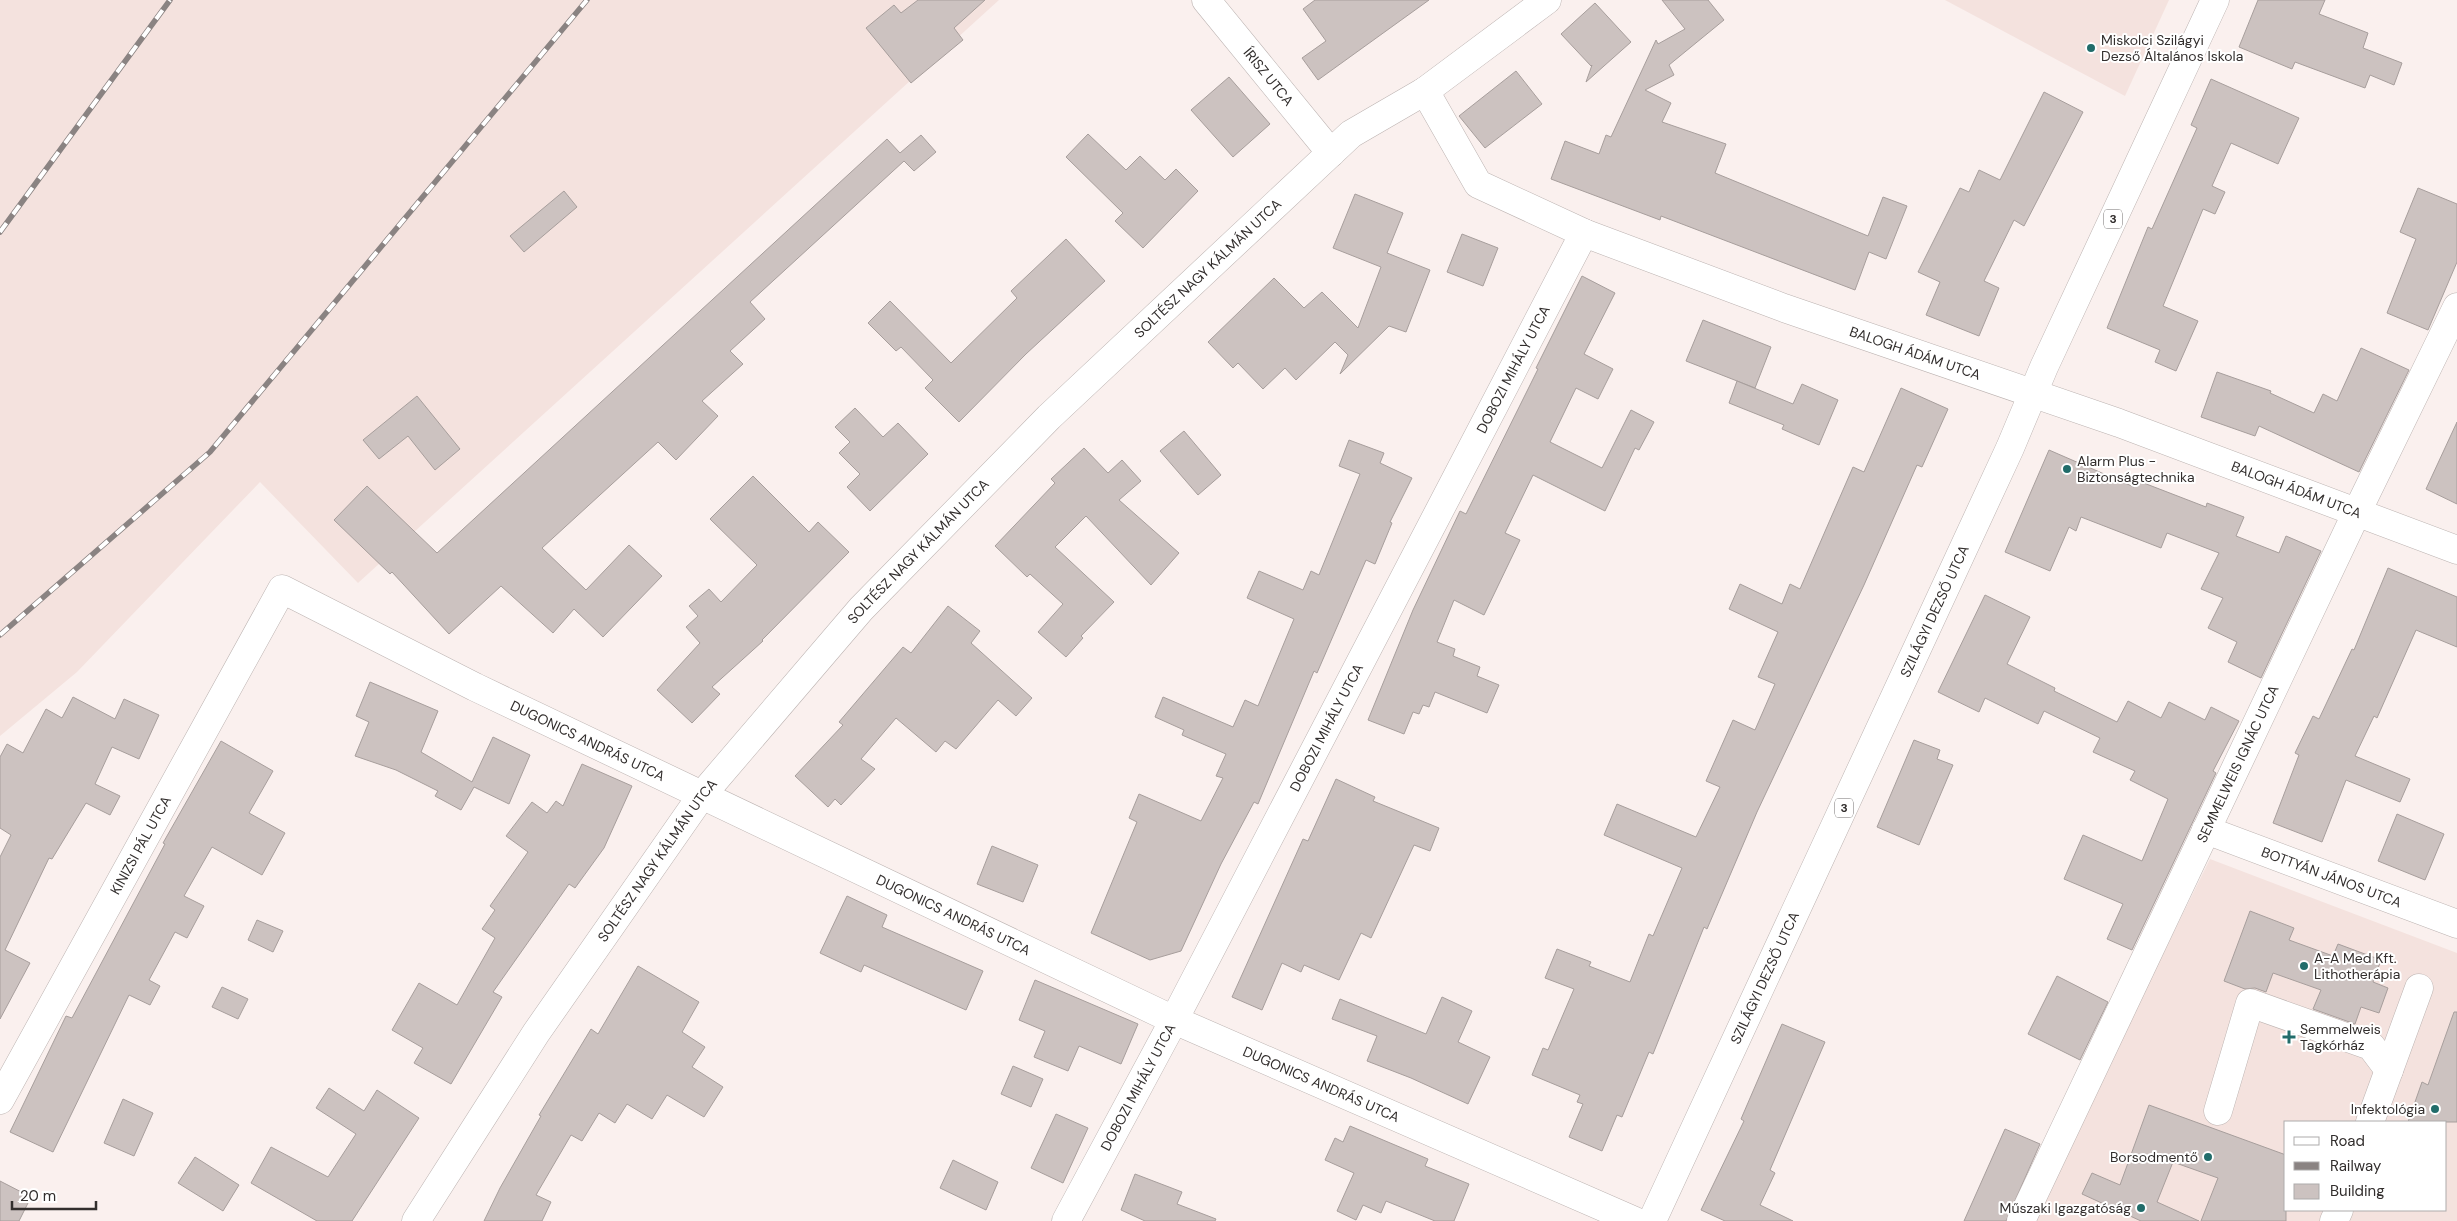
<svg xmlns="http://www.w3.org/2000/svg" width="2457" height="1221" font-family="'DM Sans',sans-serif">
<rect width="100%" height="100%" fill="#faf0ee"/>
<g fill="#f4e2de" fill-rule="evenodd">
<path d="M 0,0 L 999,0 L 358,583 L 260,482 L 77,672 L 0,736 Z"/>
<path d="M 1945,0 L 2169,0 L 2125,96 Z"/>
<path d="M 2210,859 L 2457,953 L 2457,1221 L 2031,1221 ZM 2286,1122 L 2446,1122 L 2446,1210 L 2286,1210 Z"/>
</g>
<g fill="#ccc2c0" stroke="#a79e9c">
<path d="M 918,0 L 985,0 L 954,28 L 963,40 L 911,83 L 866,28 L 894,5 L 901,13 Z"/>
<path d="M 1315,0 L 1429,0 L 1318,80 L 1302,58 L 1326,41 L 1303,9 Z"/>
<path d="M 1662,0 L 1708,0 L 1724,20 L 1669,65 L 1674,75 L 1645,90 L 1671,103 L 1662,122 L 1726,144 L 1715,173 L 1868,236 L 1883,197 L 1907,206 L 1886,259 L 1869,252 L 1855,290 L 1661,216 L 1660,220 L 1551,179 L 1565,141 L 1599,154 L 1606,135 L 1611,137 L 1656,40 L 1658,44 L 1685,29 Z"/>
<path d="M 2258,0 L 2325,0 L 2319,14 L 2368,33 L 2363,48 L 2402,63 L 2394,85 L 2370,75 L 2365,88 L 2295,62 L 2292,69 L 2239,47 Z"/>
<path d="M 1595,3 L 1631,42 L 1586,82 L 1592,65 L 1591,66 L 1561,34 Z"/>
<path d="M 1516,71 L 1542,104 L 1485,148 L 1459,116 Z"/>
<path d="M 1229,77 L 1270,124 L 1233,157 L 1191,110 Z"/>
<path d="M 2211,79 L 2299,118 L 2278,164 L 2231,143 L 2212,186 L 2225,192 L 2215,214 L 2203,209 L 2163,306 L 2198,321 L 2176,371 L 2155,362 L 2160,350 L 2107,328 L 2148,227 L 2152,229 L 2197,128 L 2191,125 Z"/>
<path d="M 2044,92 L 2083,112 L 2024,226 L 2014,220 L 1984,281 L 1999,288 L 1979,336 L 1926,315 L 1940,282 L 1918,272 L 1960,188 L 1969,192 L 1979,170 L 2000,180 Z"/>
<path d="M 1088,134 L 1126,170 L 1140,156 L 1165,180 L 1176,169 L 1198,191 L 1143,248 L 1115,221 L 1123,213 L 1066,157 Z"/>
<path d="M 921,135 L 936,152 L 914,171 L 904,161 L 750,302 L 765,319 L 730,351 L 743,364 L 702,401 L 718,416 L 676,460 L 658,442 L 542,548 L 586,590 L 629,545 L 662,576 L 603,637 L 574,609 L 553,633 L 501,586 L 449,634 L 392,572 L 390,574 L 334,520 L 367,486 L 437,553 L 887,139 L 900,153 Z"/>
<path d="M 2418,188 L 2457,204 L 2457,262 L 2428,330 L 2387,313 L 2416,239 L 2400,232 Z"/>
<path d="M 564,191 L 577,207 L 524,252 L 510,236 Z"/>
<path d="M 1355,194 L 1403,213 L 1387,253 L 1430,270 L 1406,332 L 1389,326 L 1340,374 L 1348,355 L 1335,342 L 1296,380 L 1285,368 L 1263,389 L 1238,363 L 1233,368 L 1208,342 L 1274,278 L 1304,308 L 1322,292 L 1358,328 L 1381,267 L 1333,248 Z"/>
<path d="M 1462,234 L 1498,248 L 1483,286 L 1447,272 Z"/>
<path d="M 1066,239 L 1105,281 L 1026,354 L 959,422 L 925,388 L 933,380 L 901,347 L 896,351 L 868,323 L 890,301 L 951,363 L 1017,298 L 1011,291 Z"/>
<path d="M 1582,276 L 1615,293 L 1584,354 L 1613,369 L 1598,399 L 1576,388 L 1550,442 L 1602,468 L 1631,410 L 1654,422 L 1639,450 L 1635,448 L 1605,511 L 1533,475 L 1505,533 L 1520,540 L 1484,615 L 1454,600 L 1437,642 L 1455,649 L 1453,656 L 1480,667 L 1477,676 L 1499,685 L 1487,713 L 1435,692 L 1429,707 L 1423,705 L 1419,714 L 1413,712 L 1404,734 L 1368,720 L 1413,610 L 1460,511 L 1466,514 L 1538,369 L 1536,368 Z"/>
<path d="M 1703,320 L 1771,347 L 1755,388 L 1686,361 Z"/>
<path d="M 2361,348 L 2409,370 L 2359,472 L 2259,426 L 2255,436 L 2201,417 L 2217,372 L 2271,391 L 2270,393 L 2314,413 L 2323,394 L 2337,401 Z"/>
<path d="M 1737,381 L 1793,404 L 1802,384 L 1838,400 L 1819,445 L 1782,429 L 1784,425 L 1729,403 Z"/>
<path d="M 1901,388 L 1948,409 L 1922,467 L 1917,465 L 1864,585 L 1757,812 L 1707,929 L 1704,927 L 1653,1054 L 1649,1052 L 1622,1117 L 1617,1115 L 1602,1151 L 1569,1137 L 1583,1104 L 1577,1102 L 1580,1095 L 1532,1075 L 1543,1048 L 1548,1050 L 1574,989 L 1545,978 L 1557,949 L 1591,962 L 1589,966 L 1630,982 L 1649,934 L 1653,936 L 1682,868 L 1604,835 L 1617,804 L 1696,837 L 1720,787 L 1706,781 L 1733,720 L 1755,730 L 1775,684 L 1758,677 L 1778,632 L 1729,609 L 1740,584 L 1782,604 L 1790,584 L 1800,589 L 1853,467 L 1864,472 Z"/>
<path d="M 417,396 L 460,449 L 435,470 L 408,436 L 379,459 L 363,440 Z"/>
<path d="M 855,408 L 883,437 L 898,423 L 928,454 L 870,511 L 847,487 L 860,474 L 839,453 L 850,442 L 835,427 Z"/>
<path d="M 2457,422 L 2457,504 L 2426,489 Z"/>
<path d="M 1184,431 L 1221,475 L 1198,495 L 1160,451 Z"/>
<path d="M 1349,440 L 1384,453 L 1380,463 L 1412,478 L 1390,522 L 1392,523 L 1375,564 L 1366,560 L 1317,673 L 1314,671 L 1258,804 L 1254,802 L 1221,864 L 1181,951 L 1150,960 L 1091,933 L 1137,822 L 1129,818 L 1139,794 L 1201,821 L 1223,778 L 1216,776 L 1226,754 L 1182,735 L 1184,730 L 1155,717 L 1163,697 L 1233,727 L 1245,700 L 1258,706 L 1294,619 L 1247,598 L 1259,571 L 1303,590 L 1311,571 L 1319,575 L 1360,474 L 1339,466 Z"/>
<path d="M 1084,448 L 1108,473 L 1122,460 L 1141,481 L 1119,500 L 1179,553 L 1151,585 L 1086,516 L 1055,547 L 1114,602 L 1081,636 L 1083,638 L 1066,657 L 1038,632 L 1063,604 L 1030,574 L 1027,577 L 995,546 L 1055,483 L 1051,479 Z"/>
<path d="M 2049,450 L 2134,487 L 2136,480 L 2206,507 L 2207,503 L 2244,517 L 2236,536 L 2279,553 L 2286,536 L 2321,551 L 2261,678 L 2228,662 L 2237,642 L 2208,628 L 2223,598 L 2201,589 L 2219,553 L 2167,533 L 2161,548 L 2081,517 L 2076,531 L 2069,527 L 2050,571 L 2005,552 Z"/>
<path d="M 753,476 L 809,532 L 818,522 L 849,552 L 762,640 L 763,641 L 712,687 L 720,694 L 692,723 L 657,690 L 700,643 L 686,627 L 698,616 L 689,606 L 709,589 L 721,602 L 757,565 L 710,519 Z"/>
<path d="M 2388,568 L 2457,597 L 2457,647 L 2416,630 L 2377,718 L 2374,716 L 2355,756 L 2410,779 L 2400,802 L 2346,780 L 2322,842 L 2273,823 L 2299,755 L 2295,753 L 2313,716 L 2319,719 L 2352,649 L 2354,650 Z"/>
<path d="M 1985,595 L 2030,617 L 2007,664 L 2055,688 L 2054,691 L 2117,722 L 2128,701 L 2161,718 L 2169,702 L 2205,720 L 2211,707 L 2239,721 L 2213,771 L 2216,773 L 2132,950 L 2107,939 L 2123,904 L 2064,879 L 2083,835 L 2142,861 L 2168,799 L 2130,780 L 2135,771 L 2093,752 L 2100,738 L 2044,711 L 2038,724 L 1985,698 L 1979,712 L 1938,692 Z"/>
<path d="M 948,606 L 980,631 L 971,643 L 1032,698 L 1016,716 L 998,700 L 956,749 L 945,741 L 936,752 L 896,718 L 861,759 L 875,769 L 841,805 L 835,799 L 828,807 L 795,776 L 843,725 L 839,722 L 903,647 L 911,653 Z"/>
<path d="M 370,682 L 438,711 L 421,752 L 472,782 L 493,737 L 530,755 L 509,804 L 474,787 L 461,810 L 435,796 L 438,791 L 396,770 L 355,756 L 369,722 L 356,716 Z"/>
<path d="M 73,697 L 115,719 L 124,699 L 159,715 L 139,759 L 112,747 L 95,784 L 120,796 L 110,815 L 86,803 L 52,859 L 49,858 L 5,950 L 30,963 L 0,1019 L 0,857 L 11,835 L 0,828 L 0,757 L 7,744 L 23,753 L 46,709 L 62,718 Z"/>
<path d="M 1914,740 L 1940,750 L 1937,759 L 1953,765 L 1919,845 L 1877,827 Z"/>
<path d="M 221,741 L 273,771 L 249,813 L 285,833 L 262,875 L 212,847 L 184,896 L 204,906 L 187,938 L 175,932 L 149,980 L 160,986 L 150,1005 L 129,995 L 53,1152 L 10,1132 L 66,1016 L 72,1018 L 165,844 L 163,843 Z"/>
<path d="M 582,764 L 632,786 L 604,848 L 575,888 L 569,884 L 493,992 L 502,997 L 451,1084 L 414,1063 L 423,1048 L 392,1030 L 419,983 L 457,1005 L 495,938 L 482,929 L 495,910 L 490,906 L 528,852 L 506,836 L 532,802 L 547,813 L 556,801 L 563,806 Z"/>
<path d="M 1336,779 L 1375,797 L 1373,801 L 1439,828 L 1430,851 L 1414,845 L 1371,938 L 1361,933 L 1339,980 L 1304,965 L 1301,972 L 1282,963 L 1262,1010 L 1232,997 L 1303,839 L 1308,841 Z"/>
<path d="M 2397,814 L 2444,834 L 2425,880 L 2378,861 Z"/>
<path d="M 992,846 L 1038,865 L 1023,902 L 977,884 Z"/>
<path d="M 847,896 L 887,915 L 882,927 L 983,971 L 966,1010 L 864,965 L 861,972 L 820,953 Z"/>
<path d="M 2250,911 L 2294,928 L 2289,940 L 2333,956 L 2338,944 L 2381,960 L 2373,982 L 2388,988 L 2379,1013 L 2361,1007 L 2355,1024 L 2313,1009 L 2321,990 L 2273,973 L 2266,992 L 2255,988 L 2245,989 L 2224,981 Z"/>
<path d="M 257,920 L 283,931 L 273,952 L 248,940 Z"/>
<path d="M 638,966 L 699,1002 L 682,1032 L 705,1047 L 692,1067 L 723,1087 L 704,1117 L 667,1095 L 652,1119 L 627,1104 L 615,1123 L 599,1113 L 582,1141 L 571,1135 L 536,1195 L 551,1202 L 542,1221 L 484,1221 L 500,1188 L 541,1116 L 539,1115 L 591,1029 L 598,1034 Z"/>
<path d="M 2057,976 L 2108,1002 L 2080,1060 L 2028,1034 Z"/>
<path d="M 1035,980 L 1138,1024 L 1121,1064 L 1079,1046 L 1068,1071 L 1034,1057 L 1045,1031 L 1019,1020 Z"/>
<path d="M 222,987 L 248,999 L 238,1019 L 212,1007 Z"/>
<path d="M 1442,997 L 1472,1011 L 1458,1042 L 1490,1057 L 1468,1104 L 1411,1078 L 1367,1061 L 1377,1036 L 1332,1019 L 1340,999 L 1426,1034 Z"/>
<path d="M 2454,1012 L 2457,1012 L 2457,1122 L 2408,1122 L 2422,1082 L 2428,1085 Z"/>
<path d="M 1782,1024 L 1825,1042 L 1770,1170 L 1775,1173 L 1760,1205 L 1793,1221 L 1725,1221 L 1701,1210 L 1744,1121 L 1741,1119 Z"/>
<path d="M 1013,1066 L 1043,1079 L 1031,1107 L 1001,1094 Z"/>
<path d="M 329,1088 L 364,1111 L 377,1090 L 419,1118 L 352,1221 L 317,1221 L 251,1183 L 271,1147 L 328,1177 L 356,1134 L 316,1108 Z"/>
<path d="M 123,1099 L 153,1113 L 134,1156 L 104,1143 Z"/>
<path d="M 2149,1105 L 2286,1155 L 2286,1221 L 2201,1221 L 2218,1178 L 2173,1162 L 2157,1202 L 2199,1221 L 2141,1221 L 2082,1194 L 2092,1173 L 2120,1185 Z"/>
<path d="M 1056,1114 L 1088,1128 L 1063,1183 L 1031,1168 Z"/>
<path d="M 1350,1126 L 1428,1159 L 1425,1166 L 1469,1184 L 1454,1221 L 1435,1221 L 1386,1201 L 1381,1213 L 1363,1205 L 1356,1220 L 1337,1211 L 1354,1173 L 1325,1160 L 1335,1138 L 1343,1142 Z"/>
<path d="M 2005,1129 L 2040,1144 L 2006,1221 L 1964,1221 Z"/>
<path d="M 195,1157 L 239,1185 L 223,1211 L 178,1183 Z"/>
<path d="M 953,1160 L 998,1182 L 986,1210 L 940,1188 Z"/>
<path d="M 1135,1174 L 1182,1192 L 1177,1204 L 1216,1219 L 1215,1221 L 1145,1221 L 1121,1210 Z"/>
<path d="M 0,1181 L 31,1197 L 19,1221 L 0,1221 Z"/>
</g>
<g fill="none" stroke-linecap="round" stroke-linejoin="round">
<g stroke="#bcb3b1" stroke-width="29">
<g id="minor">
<path id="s1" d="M 1206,0 L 1331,153"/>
<path id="s2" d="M 1425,91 L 1478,184 L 1584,233 L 1784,308 L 2119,423 L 2457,550"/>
<path id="s3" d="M 2206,830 L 2457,924"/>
<path id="s4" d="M 0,1100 L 282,589 L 475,687 L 1174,1020 L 1635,1221"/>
<path d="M 2218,1111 L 2250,1003 L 2371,1046 L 2389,1070"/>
<path d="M 2370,1122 L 2419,988"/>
<path id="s5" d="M 416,1221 L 536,1033 L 702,795 L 861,609 L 1049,417 L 1351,134 L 1425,91 L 1547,0"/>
<path id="s6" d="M 1066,1221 L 1174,1020 L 1584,233"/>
<path id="s7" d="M 2021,1221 L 2356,514 L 2457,307"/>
<path d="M 2334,1221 L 2339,1210"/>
</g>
</g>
<g stroke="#bcb3b1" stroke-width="29">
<g id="major">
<path id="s8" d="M 1652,1221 L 2010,448 L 2044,367 L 2215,0"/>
</g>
</g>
<use href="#minor" stroke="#fff" stroke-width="28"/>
<use href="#major" stroke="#fff" stroke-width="28"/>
<g stroke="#8a8382" stroke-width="5.5">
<g id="rail">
<path d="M 0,232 L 170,0"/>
<path d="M 0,635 L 210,452 L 587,0"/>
</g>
</g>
<use href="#rail" stroke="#fff" stroke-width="4" stroke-dasharray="11" stroke-linecap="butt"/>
</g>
<g fill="#216c6a" stroke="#fff" stroke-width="2">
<circle cx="2091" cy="48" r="5"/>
<circle cx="2067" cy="469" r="5"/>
<circle cx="2304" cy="966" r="5"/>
<path d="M2286.5 1029.5h5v5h5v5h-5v5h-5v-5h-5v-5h5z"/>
<circle cx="2435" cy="1109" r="5"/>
<circle cx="2208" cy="1157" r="5"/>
<circle cx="2141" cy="1208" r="5"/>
</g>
<g text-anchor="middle" stroke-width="4" stroke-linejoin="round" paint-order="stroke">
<g fill="#fff" stroke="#706d6c" stroke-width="1">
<rect x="2104" y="209.5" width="18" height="19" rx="4"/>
<rect x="1835" y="798.5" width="18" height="19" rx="4"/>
</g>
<g font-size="12" font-weight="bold" fill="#322e2d">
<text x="2113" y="223">3</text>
<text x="1844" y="812">3</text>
</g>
<g font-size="14" fill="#322e2d" stroke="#fff" text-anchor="start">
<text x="2101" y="45">Miskolci Szilágyi<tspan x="2101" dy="16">Dezső Általános Iskola</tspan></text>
<text x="2077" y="466">Alarm Plus -<tspan x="2077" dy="16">Biztonságtechnika</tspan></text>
<text x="2314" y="963">A-A Med Kft.<tspan x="2314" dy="16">Lithotherápia</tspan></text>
<text x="2300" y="1034">Semmelweis<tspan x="2300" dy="16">Tagkórház</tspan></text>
<text x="2425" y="1114" text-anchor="end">Infektológia</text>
<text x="2198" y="1162" text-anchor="end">Borsodmentő</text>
<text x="2131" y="1213" text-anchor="end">Műszaki Igazgatóság</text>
</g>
<g font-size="14" fill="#322e2d" stroke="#fff">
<text dy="5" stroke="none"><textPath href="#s1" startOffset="99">ÍRISZ UTCA</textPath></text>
<text dy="5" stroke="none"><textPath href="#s5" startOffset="1244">SOLTÉSZ NAGY KÁLMÁN UTCA</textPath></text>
<text dy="5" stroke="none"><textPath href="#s2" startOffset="576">BALOGH ÁDÁM UTCA</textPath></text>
<text dy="5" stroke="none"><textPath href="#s6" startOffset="962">DOBOZI MIHÁLY UTCA</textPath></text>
<text dy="5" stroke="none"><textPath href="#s2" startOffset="981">BALOGH ÁDÁM UTCA</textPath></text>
<text dy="5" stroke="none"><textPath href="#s5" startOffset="839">SOLTÉSZ NAGY KÁLMÁN UTCA</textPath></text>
<text dy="5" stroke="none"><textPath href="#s8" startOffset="672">SZILÁGYI DEZSŐ UTCA</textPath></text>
<text dy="5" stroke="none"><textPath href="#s6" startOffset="558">DOBOZI MIHÁLY UTCA</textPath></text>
<text dy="5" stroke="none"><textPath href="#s4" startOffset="925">DUGONICS ANDRÁS UTCA</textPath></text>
<text dy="5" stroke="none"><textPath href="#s7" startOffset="506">SEMMELWEIS IGNÁC UTCA</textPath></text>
<text dy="5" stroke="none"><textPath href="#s4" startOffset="291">KINIZSI PÁL UTCA</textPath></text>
<text dy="5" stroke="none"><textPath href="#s5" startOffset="434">SOLTÉSZ NAGY KÁLMÁN UTCA</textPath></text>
<text dy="5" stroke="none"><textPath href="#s3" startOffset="134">BOTTYÁN JÁNOS UTCA</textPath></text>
<text dy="5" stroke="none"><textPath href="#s4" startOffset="1330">DUGONICS ANDRÁS UTCA</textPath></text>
<text dy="5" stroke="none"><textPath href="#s8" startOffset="268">SZILÁGYI DEZSŐ UTCA</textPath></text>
<text dy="5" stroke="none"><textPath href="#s4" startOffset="1735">DUGONICS ANDRÁS UTCA</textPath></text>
<text dy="5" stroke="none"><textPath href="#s6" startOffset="152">DOBOZI MIHÁLY UTCA</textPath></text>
</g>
</g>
<rect x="2284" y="1121" width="162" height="90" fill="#ffffff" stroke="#adabab"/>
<rect x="2294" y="1137" width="25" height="8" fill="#ffffff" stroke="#adabab"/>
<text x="2330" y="1146" font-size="15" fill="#322e2d">Road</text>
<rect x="2294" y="1162" width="25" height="8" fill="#8a8382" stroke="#adabab"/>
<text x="2330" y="1171" font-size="15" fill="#322e2d">Railway</text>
<rect x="2294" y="1184" width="25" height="15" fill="#ccc2c0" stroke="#adabab"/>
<text x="2330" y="1196" font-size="15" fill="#322e2d">Building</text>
<path d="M12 1201v8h84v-8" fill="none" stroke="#322e2d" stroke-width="2.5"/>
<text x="20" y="1201" font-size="15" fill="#322e2d" stroke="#ffffff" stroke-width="4" paint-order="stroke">20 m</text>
</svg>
